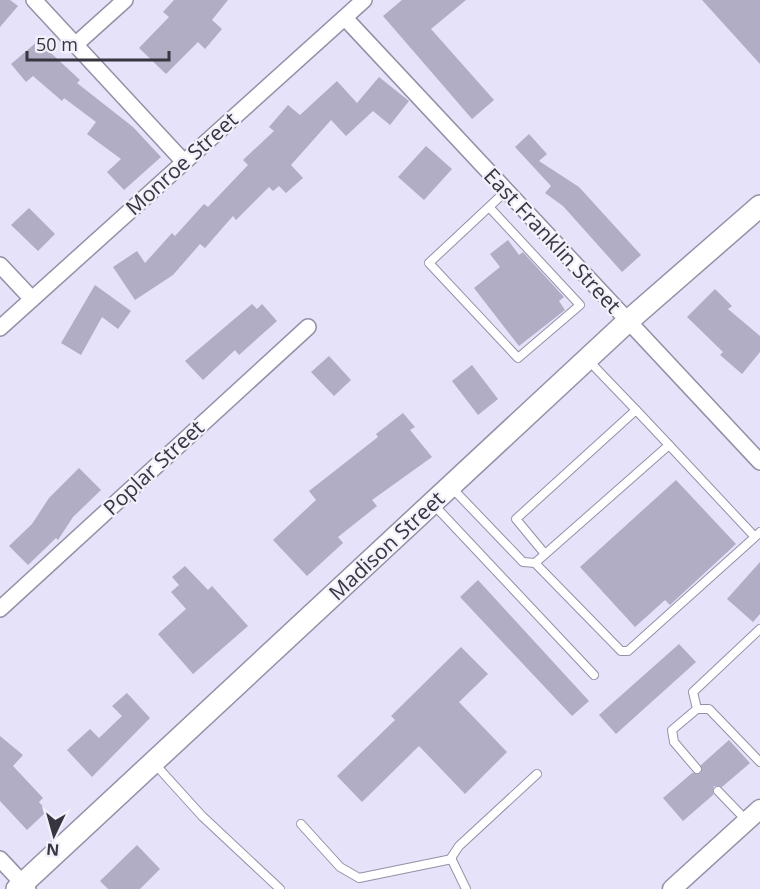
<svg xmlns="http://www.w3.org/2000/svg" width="760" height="889" font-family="'Open Sans',sans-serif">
<rect width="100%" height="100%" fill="#e5e2fa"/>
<g fill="#b0adc4">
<path d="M 0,0 L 10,0 L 18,6 L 0,27 Z"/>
<path d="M 174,0 L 228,0 L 212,20 L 222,29 L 205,49 L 198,42 L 166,74 L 139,48 L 169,17 L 163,12 Z"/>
<path d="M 402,0 L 466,0 L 431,29 L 494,100 L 472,119 L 383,16 Z"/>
<path d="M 702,0 L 760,0 L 760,64 Z"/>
<path d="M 38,41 L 80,80 L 77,83 L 133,127 L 161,157 L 124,190 L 107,172 L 121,159 L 87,134 L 96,122 L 64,98 L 62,101 L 33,76 L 26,82 L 11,64 Z"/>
<path d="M 379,77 L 409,101 L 390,125 L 373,111 L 346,136 L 331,120 L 291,165 L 303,178 L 286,193 L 279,186 L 273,191 L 269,187 L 236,220 L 233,216 L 205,248 L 200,244 L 173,275 L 135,300 L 113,267 L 137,251 L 145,263 L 172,233 L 175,236 L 204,204 L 208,207 L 248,165 L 243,160 L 274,131 L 269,127 L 288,105 L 300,115 L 337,81 L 357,103 Z"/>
<path d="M 529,134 L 547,154 L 539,161 L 579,187 L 641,255 L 622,272 L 563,206 L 545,193 L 551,186 L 515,147 Z"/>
<path d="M 426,146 L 452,169 L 424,200 L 398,177 Z"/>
<path d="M 29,208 L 55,234 L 38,251 L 11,225 Z"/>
<path d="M 508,240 L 519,255 L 523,252 L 564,297 L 559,301 L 565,310 L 519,346 L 474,288 L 500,267 L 490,254 Z"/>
<path d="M 95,285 L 131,311 L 118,329 L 102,317 L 81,355 L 61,343 Z"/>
<path d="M 715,289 L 732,306 L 728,309 L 760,336 L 760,352 L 742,374 L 720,355 L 723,352 L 687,317 Z"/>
<path d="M 252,304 L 257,309 L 262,304 L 277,321 L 239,355 L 235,350 L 203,380 L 185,361 Z"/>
<path d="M 329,356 L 351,380 L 334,396 L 311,372 Z"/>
<path d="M 472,365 L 498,399 L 478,415 L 452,381 Z"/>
<path d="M 403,413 L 415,427 L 410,430 L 432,457 L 372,500 L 377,506 L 338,537 L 343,543 L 307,576 L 273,540 L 316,500 L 309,491 L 378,437 L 376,434 Z"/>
<path d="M 79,468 L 101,490 L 73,517 L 58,540 L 56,538 L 28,565 L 9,546 L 32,524 L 49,498 Z"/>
<path d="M 676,480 L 736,544 L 670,605 L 665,600 L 635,627 L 580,567 Z"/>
<path d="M 760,562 L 760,614 L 753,622 L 727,599 Z"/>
<path d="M 185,566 L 208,590 L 212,586 L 248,626 L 193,674 L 158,634 L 186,609 L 171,592 L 179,585 L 172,577 Z"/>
<path d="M 478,580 L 589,701 L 572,716 L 460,597 Z"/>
<path d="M 679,644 L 696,662 L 616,734 L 599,715 Z"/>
<path d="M 461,647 L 488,674 L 459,702 L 507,752 L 465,794 L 419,746 L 362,802 L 337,776 L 395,720 L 391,716 Z"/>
<path d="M 127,693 L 150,718 L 92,777 L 67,750 L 90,729 L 99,738 L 122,716 L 112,706 Z"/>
<path d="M 0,736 L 23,755 L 13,766 L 43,798 L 39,802 L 47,811 L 27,830 L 0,801 Z"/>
<path d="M 729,740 L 750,763 L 722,787 L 714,786 L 713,795 L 683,821 L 663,798 L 692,773 L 701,773 L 701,765 Z"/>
<path d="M 137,845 L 160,869 L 140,889 L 108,889 L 100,881 Z"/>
</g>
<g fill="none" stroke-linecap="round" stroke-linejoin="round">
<g stroke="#9491a7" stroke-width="10">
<g id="service">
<path d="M 490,208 L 580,305 L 518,358 L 429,263 L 506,191"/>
<path d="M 636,410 L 669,445"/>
<path d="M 452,488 L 523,562 L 535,563"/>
<path d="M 434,505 L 594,675"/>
<path d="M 755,537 L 669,445 L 535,563 L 621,651 L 628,651 L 755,537 L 760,532"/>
<path d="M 545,554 L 516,519 L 636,410 L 588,360"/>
<path d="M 697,709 L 693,692 L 760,629"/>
<path d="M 154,763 L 202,816 L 280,889"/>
<path d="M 697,769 L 674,742 L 672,730 L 697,709 L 709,709 L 760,762"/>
<path d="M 718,791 L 746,820"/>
<path d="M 301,824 L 340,867 L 359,878 L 452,859"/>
<path d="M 466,889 L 451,858 L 459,846 L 537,774"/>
</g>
</g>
<g stroke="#9491a7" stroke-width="18">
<g id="minor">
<path d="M 34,0 L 184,162"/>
<path d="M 345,18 L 760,462"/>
<path d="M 75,45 L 125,0"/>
<path d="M 0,265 L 32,299"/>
<path d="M 0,328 L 364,0"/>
<path d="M 0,609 L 308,327"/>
<path d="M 0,859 L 28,889"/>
</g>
</g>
<g stroke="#9491a7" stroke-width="21">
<path id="tertiary" d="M 672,889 L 760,809"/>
</g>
<g stroke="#9491a7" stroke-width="24">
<path id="secondary" d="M 17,889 L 627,322 L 760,206"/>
</g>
<use href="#service" stroke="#fff" stroke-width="8"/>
<use href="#minor" stroke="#fff" stroke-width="15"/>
<use href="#tertiary" stroke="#fff" stroke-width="18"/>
<use href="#secondary" stroke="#fff" stroke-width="21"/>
</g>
<g text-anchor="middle" stroke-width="4.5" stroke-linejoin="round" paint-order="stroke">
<g font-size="21" fill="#37353f" stroke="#f2f1fb">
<text transform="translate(182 164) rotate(-42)" y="7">Monroe Street</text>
<text transform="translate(552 241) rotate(47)" y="7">East Franklin Street</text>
<text transform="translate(154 468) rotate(-43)" y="7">Poplar Street</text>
<text transform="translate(387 546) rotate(-43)" y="7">Madison Street</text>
</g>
</g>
<g transform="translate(54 835) rotate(185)" stroke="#f2f1fb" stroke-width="4.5" paint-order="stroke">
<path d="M0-4.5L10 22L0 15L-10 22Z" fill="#37353f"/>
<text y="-9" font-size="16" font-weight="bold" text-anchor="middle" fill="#37353f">N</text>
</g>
<path d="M27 51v9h142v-9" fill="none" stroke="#37353f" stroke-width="3"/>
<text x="36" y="51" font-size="18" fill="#37353f" stroke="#f2f1fb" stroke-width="4.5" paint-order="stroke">50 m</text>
</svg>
